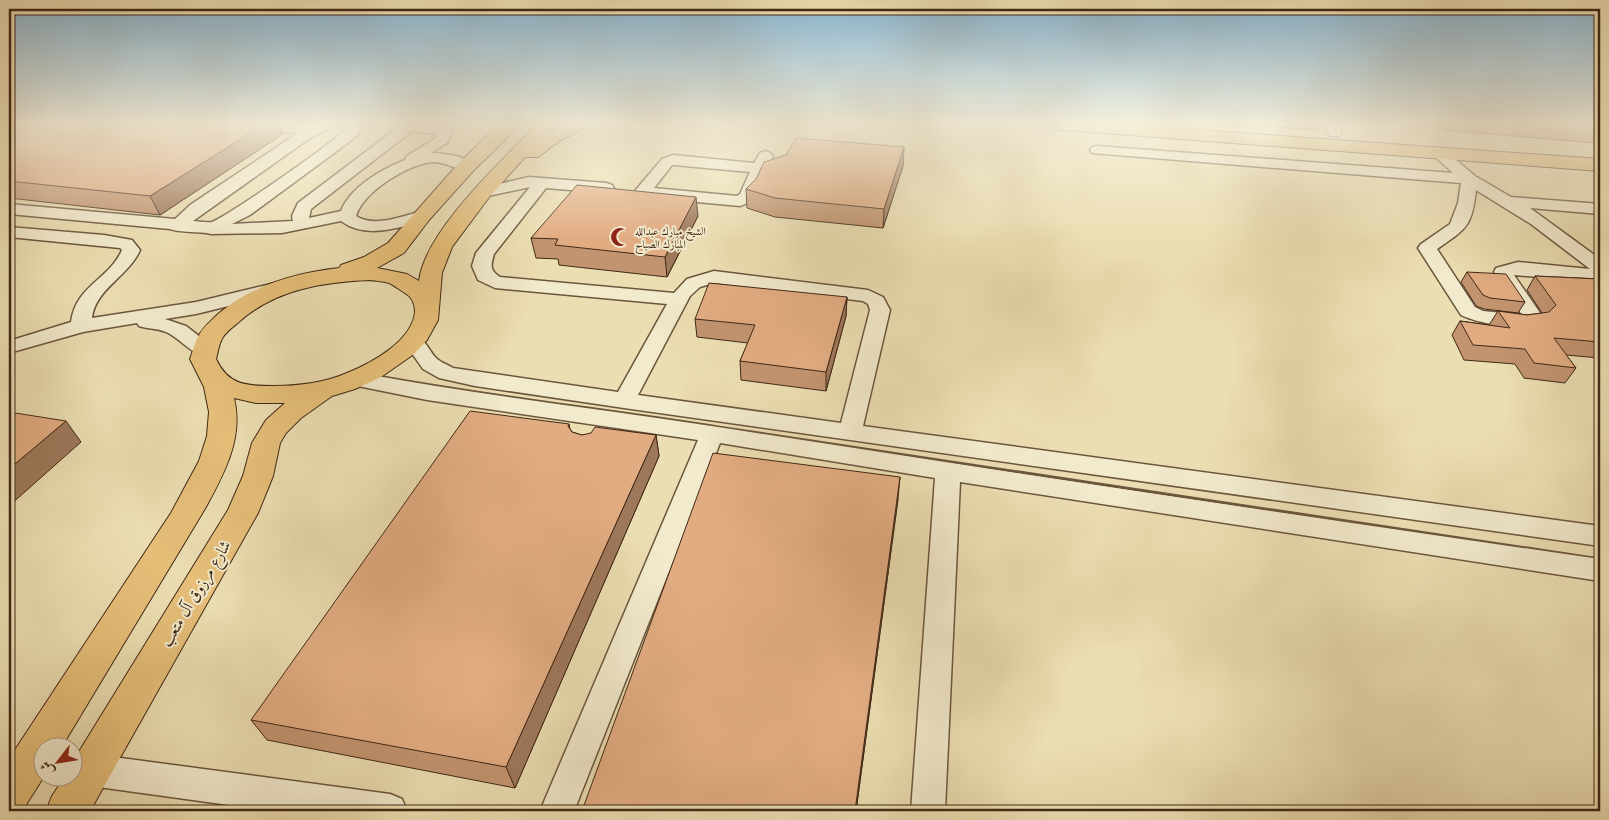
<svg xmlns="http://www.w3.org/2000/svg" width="1609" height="820" font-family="'Libre Caslon Text',Amiri,serif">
<rect width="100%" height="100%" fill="#ebdeb2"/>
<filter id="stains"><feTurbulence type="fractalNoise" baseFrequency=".004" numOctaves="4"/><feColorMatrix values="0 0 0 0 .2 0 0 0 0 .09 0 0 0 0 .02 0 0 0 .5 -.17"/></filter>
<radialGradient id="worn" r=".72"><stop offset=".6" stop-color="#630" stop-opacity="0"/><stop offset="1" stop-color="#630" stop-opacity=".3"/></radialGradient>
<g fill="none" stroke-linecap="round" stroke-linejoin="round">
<g stroke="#6b563d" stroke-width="3">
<g id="minor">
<path d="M 243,125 L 333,125 L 331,128 L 310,138 L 193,221 C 199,221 207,223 212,222 C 228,216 343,137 349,125 L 363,125 L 358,135 L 341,148 L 250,215 L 232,224 L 293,221 L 292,216 L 298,203 L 396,129 L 390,128 L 388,125 C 403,125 443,120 452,132 L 447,143 L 431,153 C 443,153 467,156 475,166 L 472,169 C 460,172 448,163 435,162 C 410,162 363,192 356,216 C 375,228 403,216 422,211 L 428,212 L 430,216 L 428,220 C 400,227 367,240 341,221 L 282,233 L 211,234 C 199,231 179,233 170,229 L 9,214 L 9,204 L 175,219 L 190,205 L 298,133 L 250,129 L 245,128 ZM 412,131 L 437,134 L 436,138 L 407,156 L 405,160 C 382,169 350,187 341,211 L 309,218 L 311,209 Z"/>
<path d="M 1324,125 L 1338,125 L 1342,133 L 1340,136 L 1330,136 Z"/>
<path d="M 1097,146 L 1453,173 L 1430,152 L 1433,149 L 1443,149 L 1475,176 L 1511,197 L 1600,204 L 1600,214 L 1530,208 L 1600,259 L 1600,282 L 1514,275 L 1545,320 C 1534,335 1476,323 1461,315 L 1418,248 L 1421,244 L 1450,224 L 1458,203 L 1461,183 L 1092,153 L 1090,150 L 1092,147 ZM 1476,190 L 1531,224 L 1590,269 L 1518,262 L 1496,268 L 1494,272 L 1522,315 L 1483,311 L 1475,307 L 1437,249 C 1466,229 1472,227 1476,190 Z"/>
<path d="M 765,151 L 770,153 L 773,156 C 765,173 760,201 740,206 L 642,197 L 636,195 L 634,192 L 662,159 L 673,155 L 754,163 L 760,153 ZM 672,165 L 674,165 L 750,172 L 740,194 L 737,196 L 654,188 Z"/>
<path d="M 529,177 L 606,183 L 612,185 L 614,188 L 612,191 L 606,193 L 546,188 L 494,254 C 491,265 489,270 500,277 L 674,293 L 687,279 L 714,271 L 868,290 L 883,297 L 890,310 L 863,426 L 1600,526 L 1600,546 L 624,408 L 475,386 L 439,378 L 423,369 L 404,342 L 407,338 C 424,333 426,347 436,358 C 440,362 448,365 453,368 L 618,392 L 667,304 L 495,288 L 478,280 L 472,266 L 476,253 L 530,187 L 483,197 L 477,195 L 475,192 L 477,189 ZM 714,283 L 863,301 L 868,304 L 870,310 L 841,423 L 638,395 L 690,296 L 700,287 Z"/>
<path d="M 9,227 L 104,235 L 132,240 L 140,250 C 129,276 95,289 92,318 L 196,302 L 271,284 L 278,286 L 281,290 L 278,294 L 196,314 L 165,319 L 186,326 L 213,347 L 216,351 L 213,355 C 195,360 182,339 166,332 C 157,328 148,329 139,326 L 137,323 L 83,332 L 9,353 L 9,341 L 71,322 C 76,285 109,280 122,250 L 120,248 L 9,237 Z"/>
<path d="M 356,372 C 476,395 598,408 718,427 C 1012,473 1306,517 1600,559 L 1600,581 L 960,482 L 945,811 L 911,811 L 935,478 L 720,443 L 574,811 L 540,811 L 698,440 L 427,400 L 348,384 L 345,379 L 348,374 Z"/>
<path d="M 91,754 L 390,794 L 402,799 L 407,811 L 272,811 L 91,786 L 79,781 L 75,770 L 79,759 Z"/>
</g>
</g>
<g stroke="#402816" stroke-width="2">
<g id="major">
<path d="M 498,125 L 516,125 L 506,139 L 474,170 L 429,220 L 404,253 L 377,268 L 407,274 L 419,281 C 425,231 501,162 536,125 L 553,125 L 547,133 L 564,125 L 586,125 L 583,129 L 559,141 L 538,157 L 525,157 L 490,196 L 452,247 L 442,273 L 438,320 L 427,340 L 414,354 L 381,377 L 355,389 L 332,396 L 301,418 L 286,433 L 280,443 L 273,476 L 258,513 L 90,811 L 46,811 L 52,796 L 64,778 L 72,778 L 72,763 L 228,510 L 243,476 L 252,443 L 266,420 L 285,403 L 256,403 L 234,398 C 244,437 224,474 206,507 L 61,748 L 42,748 L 43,778 L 24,808 L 9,811 L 9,759 L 171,513 L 199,461 L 207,436 L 209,412 L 204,387 L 190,359 C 193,352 194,344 198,337 C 202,328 211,321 218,314 C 252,285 295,273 339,268 L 341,265 L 364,257 L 388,243 L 460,162 ZM 370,280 C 376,281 383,281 389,283 C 394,285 400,290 405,293 C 412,297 415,304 415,312 C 412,341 372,363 347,373 C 324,383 298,386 273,386 C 246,386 228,385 216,359 C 218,352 219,343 223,337 C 227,331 234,326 240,321 C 276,289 324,282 370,280 Z"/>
<path d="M 1053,125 L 1128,125 L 1600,159 L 1600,171 L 1062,130 L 1056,129 Z"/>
</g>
</g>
<use href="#minor" fill="#f2eacd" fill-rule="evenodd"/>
<use href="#major" fill="#e6bf79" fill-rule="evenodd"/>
</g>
<g fill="#c29470" stroke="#402816">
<path d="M 9,125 L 279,125 L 283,134 L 160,215 L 9,198 Z"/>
<path d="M 1246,125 L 1321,125 L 1319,130 Z"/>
<path d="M 1438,125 L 1600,125 L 1600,145 L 1596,143 L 1443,130 Z"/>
<path d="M 904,147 L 903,166 L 883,228 L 775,217 L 747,208 L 746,189 Z"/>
<path d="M 698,216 L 667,277 L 559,265 L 558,259 L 536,258 L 531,238 Z"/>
<path d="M 1467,272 L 1525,302 L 1518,313 L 1484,309 L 1476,306 L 1461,282 Z"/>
<path d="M 1535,276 L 1600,279 L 1600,358 L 1566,355 L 1576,368 L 1565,383 L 1524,378 L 1515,364 L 1464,360 L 1452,335 L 1460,321 L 1489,325 L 1498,311 L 1527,315 L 1542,313 L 1527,290 Z"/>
<path d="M 847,297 L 846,316 L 826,391 L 741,380 L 740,361 L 748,343 L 697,337 L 695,319 Z"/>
<path d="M 569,424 L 570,429 L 572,432 L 582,435 L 656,435 L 659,456 L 515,788 L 267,740 L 251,720 Z"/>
<path d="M 898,499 L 856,811 L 584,811 L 583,808 Z"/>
</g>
<g fill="#9e785b" stroke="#402816">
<path d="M 263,125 L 279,125 L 283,134 L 160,215 L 150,196 Z"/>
<path d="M 904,147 L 903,166 L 883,228 L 884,209 Z"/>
<path d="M 696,197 L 698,216 L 667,277 L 665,257 Z"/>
<path d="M 847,297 L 846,316 L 826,391 L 826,372 Z"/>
<path d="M 66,421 L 81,442 L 9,506 L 9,469 Z"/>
<path d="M 656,435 L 659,456 L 515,788 L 506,767 Z"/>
<path d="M 900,477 L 898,499 L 856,811 L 855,811 Z"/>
</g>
<g fill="#e2ac82" stroke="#402816">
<path d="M 9,125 L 263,125 L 150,196 L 9,181 Z"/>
<path d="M 1493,125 L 1600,125 L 1600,133 Z"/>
<path d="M 796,138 L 904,147 L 884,209 L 775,198 L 746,189 L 756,179 L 764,162 L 786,155 Z"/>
<path d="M 577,185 L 696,197 L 665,257 L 555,245 L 558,239 L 531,238 Z"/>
<path d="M 1467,272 L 1506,274 L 1525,302 L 1490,298 L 1483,295 Z"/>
<path d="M 1535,276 L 1600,279 L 1600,342 L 1554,338 L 1576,368 L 1534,363 L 1525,349 L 1473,345 L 1460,321 L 1510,328 L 1498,311 L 1527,315 L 1549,312 L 1556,305 Z"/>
<path d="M 709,283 L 847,297 L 826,372 L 740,361 L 755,325 L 695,319 Z"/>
<path d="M 470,411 L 569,424 L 568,426 L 572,432 L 582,435 L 591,433 L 595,427 L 656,435 L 506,767 L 251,720 Z"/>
<path d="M 9,412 L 66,421 L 9,469 Z"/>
<path d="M 713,453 L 900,477 L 855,811 L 598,811 L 583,808 Z"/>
</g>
<linearGradient id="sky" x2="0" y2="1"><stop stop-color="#89b7d4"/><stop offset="0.52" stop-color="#f6f0dc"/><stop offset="1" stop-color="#f6f0dc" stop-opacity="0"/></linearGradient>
<rect width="1609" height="239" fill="url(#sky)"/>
<defs>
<g id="mosque-bare" transform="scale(1.5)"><path d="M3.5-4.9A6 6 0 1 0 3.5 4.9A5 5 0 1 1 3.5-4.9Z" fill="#8f2418" stroke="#f2eacd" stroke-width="2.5" paint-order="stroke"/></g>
</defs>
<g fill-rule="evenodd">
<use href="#mosque-bare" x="620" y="237"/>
</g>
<g text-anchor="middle" stroke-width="4" stroke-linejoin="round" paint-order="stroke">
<g font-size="11" fill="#402816" stroke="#f2eacd" text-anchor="start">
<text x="635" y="235">الشيخ مبارك عبدالله<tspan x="635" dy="13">المبارك الصباح</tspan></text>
</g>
<g font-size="16" fill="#402816" stroke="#f2eacd">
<text transform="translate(195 593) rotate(-59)" y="6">شارع مرزوق آل متعب</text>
</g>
</g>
<rect width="1609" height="820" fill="none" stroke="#ebdeb2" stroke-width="30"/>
<rect x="10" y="10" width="1589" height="800" fill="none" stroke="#402816" stroke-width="2.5"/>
<rect x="15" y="15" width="1579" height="790" fill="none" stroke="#402816"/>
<g transform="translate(58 762) rotate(239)"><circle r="24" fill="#f2eacd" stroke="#ab9c84"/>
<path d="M0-4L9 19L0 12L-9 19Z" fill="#8f2418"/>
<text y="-8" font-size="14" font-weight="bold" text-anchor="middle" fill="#402816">ش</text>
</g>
<rect width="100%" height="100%" filter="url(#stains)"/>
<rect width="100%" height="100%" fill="url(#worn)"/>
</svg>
